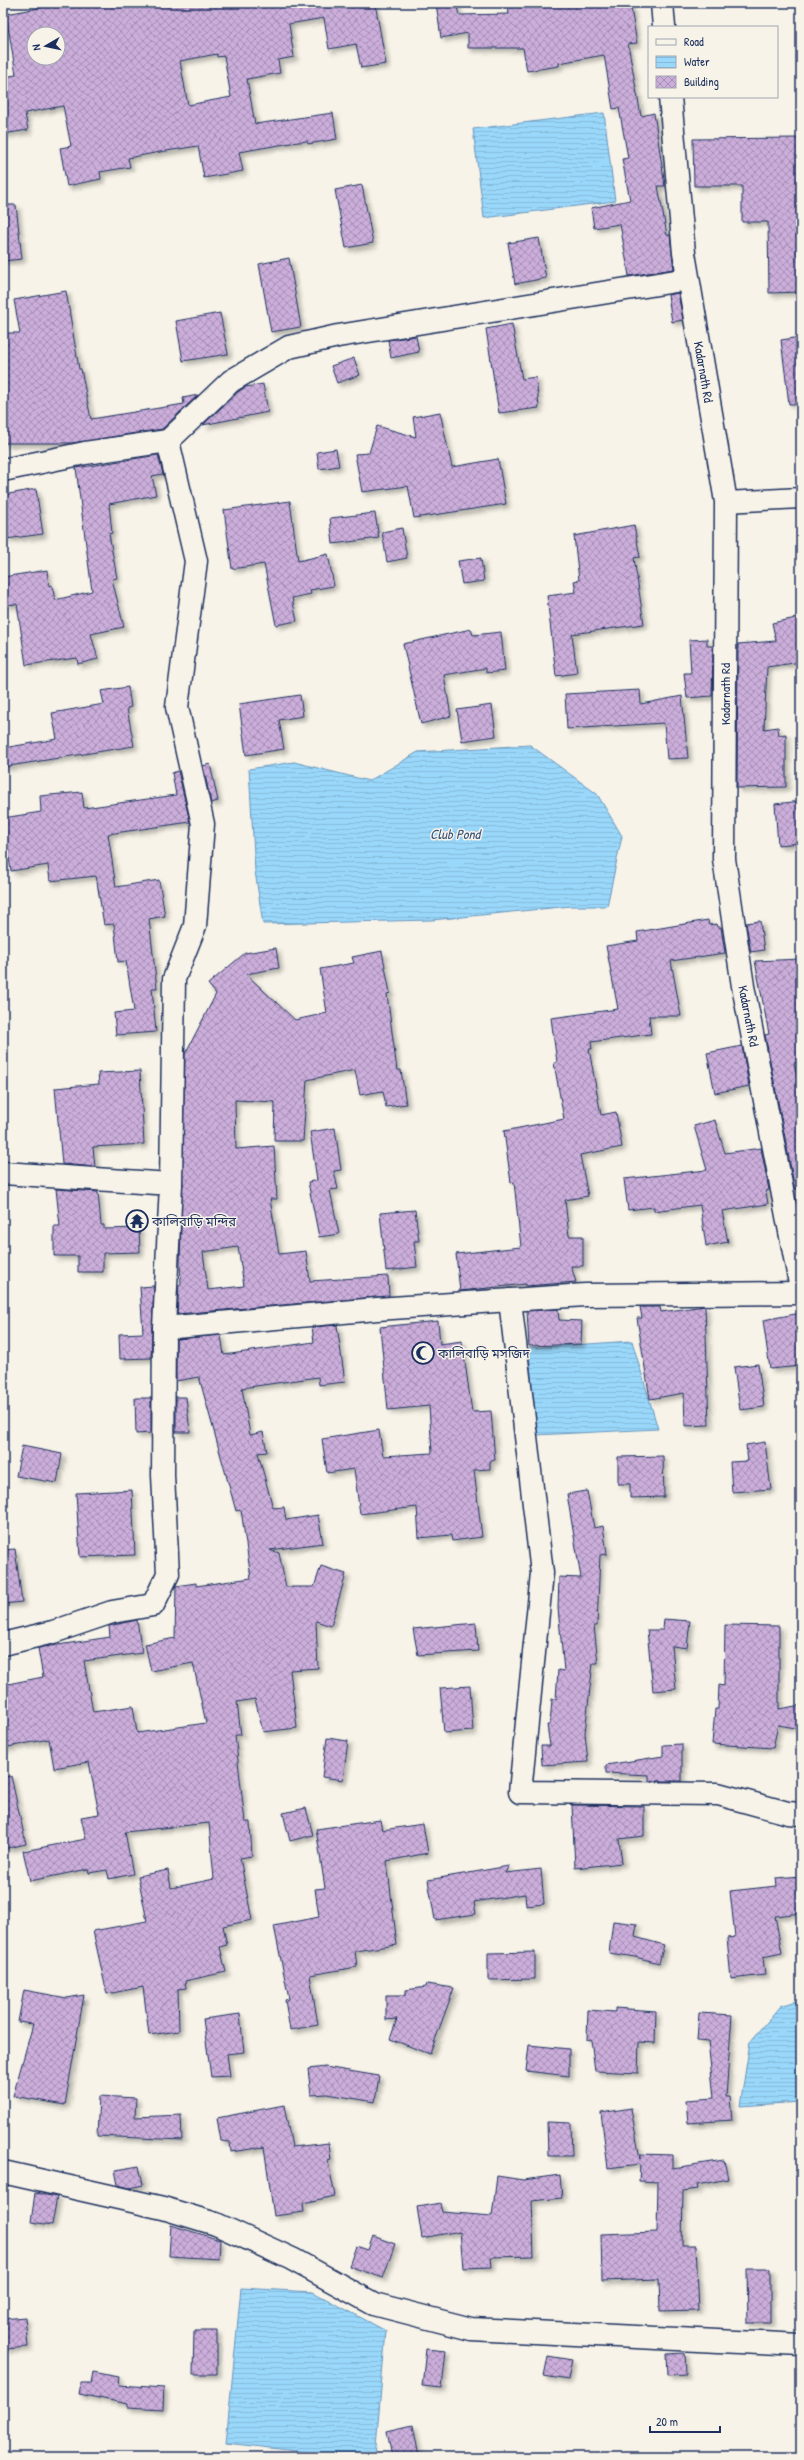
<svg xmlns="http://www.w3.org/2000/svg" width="804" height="2460" font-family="'Patrick Hand','Noto Sans Bengali',sans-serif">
<defs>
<pattern id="water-rules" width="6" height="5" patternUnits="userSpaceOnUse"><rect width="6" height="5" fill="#9ad8fb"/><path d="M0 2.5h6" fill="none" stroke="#84bada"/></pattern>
<pattern id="building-cross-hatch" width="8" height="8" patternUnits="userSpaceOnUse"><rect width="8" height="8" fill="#ccaedb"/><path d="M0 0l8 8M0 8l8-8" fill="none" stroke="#a58eb5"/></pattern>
<filter id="shadow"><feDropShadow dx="3.5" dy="3.5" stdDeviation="2" flood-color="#0004"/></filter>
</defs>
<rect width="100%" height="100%" fill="#f7f3e8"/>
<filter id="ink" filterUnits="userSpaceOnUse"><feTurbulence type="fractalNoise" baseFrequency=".025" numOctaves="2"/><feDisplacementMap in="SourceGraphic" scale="8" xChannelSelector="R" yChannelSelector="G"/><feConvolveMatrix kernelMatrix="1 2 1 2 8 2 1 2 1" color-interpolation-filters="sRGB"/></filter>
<g filter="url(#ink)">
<g fill="url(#water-rules)" stroke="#6794bc">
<path d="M 604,113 L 615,201 L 484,218 L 473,129 Z"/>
<path d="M 530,745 L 597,794 L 622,836 L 607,906 L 571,906 L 432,920 L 263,924 L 255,871 L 249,769 L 294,762 L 369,781 L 418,752 Z"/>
<path d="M 632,1341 L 658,1429 L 535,1435 L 529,1348 Z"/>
<path d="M 801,1999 L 801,2102 L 740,2106 L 750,2042 L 781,2006 Z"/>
<path d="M 241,2288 L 313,2292 L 386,2331 L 375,2457 L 349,2457 L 226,2443 Z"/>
</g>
<g fill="url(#building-cross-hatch)" stroke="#1b2f5e" fill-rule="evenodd" filter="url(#shadow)">
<path d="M 50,3 L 375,3 L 386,64 L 361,68 L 356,44 L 329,49 L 324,18 L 289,24 L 294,57 L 278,60 L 280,73 L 247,79 L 255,124 L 333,113 L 337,139 L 308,144 L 307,141 L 291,143 L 239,152 L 243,171 L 204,178 L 198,146 L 160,152 L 128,158 L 130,167 L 100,172 L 101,179 L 67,186 L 60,148 L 71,146 L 63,106 L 25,113 L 28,130 L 3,134 L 3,77 L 16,75 L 6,14 L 50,6 ZM 34,34 L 58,34 L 58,58 L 34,58 ZM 217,54 L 217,57 L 224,56 L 231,97 L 188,105 L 180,61 Z"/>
<path d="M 436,3 L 456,3 L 459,15 L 509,14 L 507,3 L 630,3 L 637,43 L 628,44 L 641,116 L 654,113 L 665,186 L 658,186 L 667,235 L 670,235 L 674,269 L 629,276 L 620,224 L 594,228 L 591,208 L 630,200 L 622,159 L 628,158 L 619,108 L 613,109 L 604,55 L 559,63 L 559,66 L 527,71 L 523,48 L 468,48 L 468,33 L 441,38 Z"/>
<path d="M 800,138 L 801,292 L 769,293 L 768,222 L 742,222 L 742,186 L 694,186 L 693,139 Z"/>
<path d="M 362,185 L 373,243 L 346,248 L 335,190 Z"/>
<path d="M 3,205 L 16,205 L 22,259 L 3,261 Z"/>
<path d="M 539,238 L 546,278 L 515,284 L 508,243 Z"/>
<path d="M 289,258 L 301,327 L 271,332 L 259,264 Z"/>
<path d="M 66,291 L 79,369 L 81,369 L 91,419 L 184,404 L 183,398 L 198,395 L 162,429 L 72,443 L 3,443 L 3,333 L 20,333 L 14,300 Z"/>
<path d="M 678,293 L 683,320 L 672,322 L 668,295 Z"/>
<path d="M 220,313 L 228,354 L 183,361 L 176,321 Z"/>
<path d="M 512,324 L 522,379 L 536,377 L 539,408 L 499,413 L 486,329 Z"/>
<path d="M 416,336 L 419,352 L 391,358 L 388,340 Z"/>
<path d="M 801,337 L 801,404 L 789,404 L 781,340 Z"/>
<path d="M 354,358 L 360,375 L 337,383 L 331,366 Z"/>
<path d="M 263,384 L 268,412 L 203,425 L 239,391 L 246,387 Z"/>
<path d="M 440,412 L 452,467 L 498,459 L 506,504 L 414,518 L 408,486 L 362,492 L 355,454 L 369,453 L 377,426 L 416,437 L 413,417 Z"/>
<path d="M 336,449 L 339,466 L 319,469 L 317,452 Z"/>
<path d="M 158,455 L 163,474 L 152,476 L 156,495 L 109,504 L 112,533 L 109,534 L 117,578 L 112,579 L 124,627 L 91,634 L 98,659 L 78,664 L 77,658 L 26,665 L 17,604 L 7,605 L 3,577 L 47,570 L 49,586 L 52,585 L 55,600 L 92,591 L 76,468 Z"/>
<path d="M 36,489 L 43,534 L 6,539 L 3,495 Z"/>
<path d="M 290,501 L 298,561 L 328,554 L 334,586 L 310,590 L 311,594 L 292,598 L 297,621 L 276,625 L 264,564 L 232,569 L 224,510 Z"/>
<path d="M 375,513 L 379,538 L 333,544 L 330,518 Z"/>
<path d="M 634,525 L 640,557 L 634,558 L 644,624 L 572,634 L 577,673 L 556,676 L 547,596 L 576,592 L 574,581 L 579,580 L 574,536 Z"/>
<path d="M 402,528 L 407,558 L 387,562 L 382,532 Z"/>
<path d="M 481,558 L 484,581 L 462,584 L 458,561 Z"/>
<path d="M 801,617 L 801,662 L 767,667 L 764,729 L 778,727 L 779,735 L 786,734 L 786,787 L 737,788 L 738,644 L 776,641 L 772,623 Z"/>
<path d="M 471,629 L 473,635 L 501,632 L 505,671 L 486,673 L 486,668 L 444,675 L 451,716 L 421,724 L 403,644 Z"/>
<path d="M 707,639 L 707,646 L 713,646 L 712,696 L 687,698 L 684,673 L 691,673 L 689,640 Z"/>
<path d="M 128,687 L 131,707 L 127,708 L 134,746 L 3,767 L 3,748 L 57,739 L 52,713 L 104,704 L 101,691 Z"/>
<path d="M 640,690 L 641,704 L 682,696 L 688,758 L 667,759 L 664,723 L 567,729 L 565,694 Z"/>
<path d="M 300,695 L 303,716 L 279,720 L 284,749 L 246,755 L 239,704 Z"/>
<path d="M 492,705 L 496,736 L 462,741 L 457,710 Z"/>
<path d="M 210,764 L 218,801 L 211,803 L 203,766 Z"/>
<path d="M 178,771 L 190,822 L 108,834 L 116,887 L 159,880 L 165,916 L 149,919 L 157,988 L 152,988 L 156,1032 L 116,1035 L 114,1013 L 134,1011 L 126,961 L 118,962 L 114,924 L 104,925 L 96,876 L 50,881 L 48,865 L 11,871 L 3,818 L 41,812 L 40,796 L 82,792 L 84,808 L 176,795 L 172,773 Z"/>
<path d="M 801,801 L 801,843 L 778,845 L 775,804 Z"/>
<path d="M 708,920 L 709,925 L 717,924 L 718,927 L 721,927 L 725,953 L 671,961 L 681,1016 L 649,1016 L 651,1034 L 591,1042 L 592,1049 L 589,1049 L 601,1115 L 616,1112 L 622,1147 L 580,1155 L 588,1196 L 565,1200 L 569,1236 L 583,1236 L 583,1266 L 571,1266 L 576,1282 L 526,1286 L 526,1284 L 460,1291 L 456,1254 L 521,1247 L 514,1182 L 511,1183 L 504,1131 L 564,1119 L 554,1063 L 557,1062 L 551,1018 L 618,1009 L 606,946 L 638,941 L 637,932 Z"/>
<path d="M 760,921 L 764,950 L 751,952 L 746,923 Z"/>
<path d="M 276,948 L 279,968 L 246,974 L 295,1020 L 327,1013 L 320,969 L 354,963 L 352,957 L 382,951 L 390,993 L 387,994 L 397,1070 L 401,1070 L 406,1104 L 386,1107 L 383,1091 L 360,1095 L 355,1070 L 307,1080 L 303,1141 L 274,1141 L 275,1102 L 235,1100 L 236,1149 L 274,1146 L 277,1199 L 270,1199 L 279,1254 L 306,1251 L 310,1281 L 388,1276 L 389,1296 L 177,1314 L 179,1285 L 181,1285 L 180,1263 L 185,1054 L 216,994 L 208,984 L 245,953 ZM 238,1247 L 244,1286 L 208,1290 L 203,1252 Z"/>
<path d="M 801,959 L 801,1062 L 794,1063 L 801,1096 L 801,1189 L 795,1189 L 765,1035 L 769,1034 L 755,961 Z"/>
<path d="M 742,1046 L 749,1086 L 715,1093 L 707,1053 Z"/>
<path d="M 140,1071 L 144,1144 L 93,1147 L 95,1167 L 62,1164 L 55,1088 L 99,1084 L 98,1073 Z"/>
<path d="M 715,1120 L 725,1153 L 761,1148 L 769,1190 L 766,1191 L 768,1204 L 722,1211 L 728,1242 L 706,1246 L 700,1205 L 654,1211 L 654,1207 L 628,1210 L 624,1179 L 707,1170 L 694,1126 Z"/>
<path d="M 335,1128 L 341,1170 L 334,1171 L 338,1189 L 330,1190 L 339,1234 L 319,1237 L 308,1182 L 317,1180 L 310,1132 Z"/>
<path d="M 56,1189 L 98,1192 L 101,1225 L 104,1225 L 104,1229 L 139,1228 L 140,1252 L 103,1253 L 103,1272 L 78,1272 L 78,1256 L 54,1256 L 54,1226 L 60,1226 Z"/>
<path d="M 415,1210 L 419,1241 L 414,1241 L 417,1267 L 386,1271 L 380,1213 Z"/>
<path d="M 154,1286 L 151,1358 L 120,1359 L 119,1334 L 143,1333 L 140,1287 Z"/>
<path d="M 705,1306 L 709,1425 L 685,1426 L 684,1393 L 650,1399 L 637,1318 L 642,1318 L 640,1307 L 660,1307 L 661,1312 Z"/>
<path d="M 558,1309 L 559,1320 L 582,1321 L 581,1344 L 529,1346 L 527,1311 Z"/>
<path d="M 801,1313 L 801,1366 L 770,1369 L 763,1320 Z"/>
<path d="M 438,1321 L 440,1344 L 462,1341 L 472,1412 L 491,1411 L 495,1460 L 490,1461 L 490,1469 L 474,1470 L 482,1537 L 452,1541 L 451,1535 L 419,1538 L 417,1507 L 360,1514 L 354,1469 L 327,1473 L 322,1439 L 379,1430 L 383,1456 L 432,1453 L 429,1406 L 388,1410 L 380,1327 Z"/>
<path d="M 337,1325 L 345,1382 L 319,1385 L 318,1377 L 242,1388 L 250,1435 L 263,1432 L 267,1452 L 258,1453 L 273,1508 L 284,1507 L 286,1520 L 318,1515 L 323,1543 L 270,1550 L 279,1553 L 286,1587 L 314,1587 L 321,1566 L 346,1574 L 331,1626 L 316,1621 L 318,1668 L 290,1670 L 297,1728 L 263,1732 L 255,1699 L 237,1702 L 241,1735 L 235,1735 L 245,1822 L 250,1822 L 252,1856 L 240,1858 L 252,1920 L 223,1926 L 227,1945 L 220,1947 L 226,1972 L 185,1981 L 186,1988 L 178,1989 L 179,2031 L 149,2035 L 143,1987 L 107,1994 L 93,1931 L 147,1921 L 138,1876 L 168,1870 L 171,1888 L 214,1879 L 209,1823 L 125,1832 L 133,1874 L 109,1879 L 107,1870 L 89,1873 L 88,1869 L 30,1881 L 23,1851 L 86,1839 L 81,1817 L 99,1814 L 89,1762 L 54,1768 L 49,1739 L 3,1748 L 3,1685 L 43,1677 L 38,1648 L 110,1637 L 109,1626 L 137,1620 L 142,1653 L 84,1661 L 93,1712 L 133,1706 L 137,1733 L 206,1723 L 193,1663 L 151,1671 L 145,1644 L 175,1638 L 176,1586 L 196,1583 L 196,1586 L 251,1578 L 241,1510 L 236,1511 L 199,1377 L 176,1381 L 176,1339 L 221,1335 L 224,1355 L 314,1342 L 312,1327 Z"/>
<path d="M 758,1364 L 764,1407 L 740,1410 L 734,1367 Z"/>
<path d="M 176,1397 L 186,1397 L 190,1432 L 176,1432 Z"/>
<path d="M 135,1398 L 151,1398 L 151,1433 L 136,1434 Z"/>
<path d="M 765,1442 L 771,1489 L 732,1492 L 730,1462 L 748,1461 L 746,1445 Z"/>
<path d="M 22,1446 L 62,1454 L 57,1483 L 16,1476 Z"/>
<path d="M 663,1456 L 664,1497 L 630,1498 L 630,1484 L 618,1484 L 618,1457 Z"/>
<path d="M 132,1490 L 135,1555 L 80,1557 L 76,1493 Z"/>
<path d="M 587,1491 L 594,1528 L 603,1526 L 607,1554 L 600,1555 L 597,1626 L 594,1626 L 598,1663 L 593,1663 L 590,1688 L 585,1733 L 588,1762 L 542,1765 L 541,1746 L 550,1746 L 547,1725 L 550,1725 L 552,1699 L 556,1699 L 558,1670 L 564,1671 L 558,1608 L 559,1577 L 581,1578 L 567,1494 Z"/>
<path d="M 15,1549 L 22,1602 L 3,1604 L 3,1550 Z"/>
<path d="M 664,1619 L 690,1621 L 687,1648 L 672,1646 L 676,1689 L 653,1691 L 647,1630 L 663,1630 Z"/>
<path d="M 476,1623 L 478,1651 L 418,1655 L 413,1629 Z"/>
<path d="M 725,1625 L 779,1626 L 779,1709 L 801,1705 L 801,1729 L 778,1725 L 773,1748 L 712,1744 L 715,1709 L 718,1709 L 719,1685 L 724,1686 Z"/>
<path d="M 470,1686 L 473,1731 L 444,1733 L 440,1688 Z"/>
<path d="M 327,1738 L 348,1741 L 343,1780 L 322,1777 Z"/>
<path d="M 682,1744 L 682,1781 L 649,1781 L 649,1775 L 606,1773 L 606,1765 L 663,1756 L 663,1745 Z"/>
<path d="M 11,1776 L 26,1844 L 3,1849 L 3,1777 Z"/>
<path d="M 572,1805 L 644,1806 L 644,1836 L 619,1839 L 622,1863 L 575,1868 Z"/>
<path d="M 306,1808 L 313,1835 L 290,1841 L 283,1813 Z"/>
<path d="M 380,1820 L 382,1830 L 423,1824 L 428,1853 L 387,1861 L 397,1945 L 355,1951 L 357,1967 L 310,1975 L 318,2025 L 290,2030 L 285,2000 L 289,1999 L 274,1926 L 319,1917 L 315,1889 L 325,1888 L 316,1829 Z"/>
<path d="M 509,1866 L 505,1873 L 541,1869 L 544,1904 L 526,1906 L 525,1894 L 474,1902 L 476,1914 L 435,1920 L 428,1880 Z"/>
<path d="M 801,1876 L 801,1913 L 775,1916 L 782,1953 L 763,1957 L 765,1975 L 731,1979 L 727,1938 L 735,1937 L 730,1891 L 777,1886 L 776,1878 Z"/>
<path d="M 613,1921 L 637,1924 L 635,1937 L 664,1945 L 659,1963 L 635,1957 L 609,1953 Z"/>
<path d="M 535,1952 L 535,1979 L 488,1980 L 488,1953 Z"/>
<path d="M 427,1984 L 454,1988 L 430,2054 L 390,2039 L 397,2019 L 386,2020 L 386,1995 L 406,1995 L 406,1990 L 426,1987 Z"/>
<path d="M 24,1990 L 67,1998 L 84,1995 L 65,2105 L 13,2096 L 33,2024 L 18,2022 Z"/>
<path d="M 615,2008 L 656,2011 L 655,2043 L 639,2042 L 638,2073 L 595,2071 L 591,2039 L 587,2040 L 588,2010 L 615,2012 Z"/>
<path d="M 699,2013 L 732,2015 L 726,2097 L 730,2097 L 732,2120 L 688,2123 L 686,2100 L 714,2098 L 708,2041 L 697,2040 Z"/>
<path d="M 240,2014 L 244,2052 L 227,2054 L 230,2076 L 211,2077 L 203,2019 Z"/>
<path d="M 529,2045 L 569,2049 L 569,2076 L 526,2071 Z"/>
<path d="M 325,2067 L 379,2076 L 375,2102 L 327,2094 L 311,2095 L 308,2069 Z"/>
<path d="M 99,2096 L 136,2098 L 135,2117 L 181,2115 L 182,2140 L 97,2136 Z"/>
<path d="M 284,2105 L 292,2147 L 329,2143 L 331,2160 L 328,2161 L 335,2196 L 303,2203 L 304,2212 L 274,2216 L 264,2147 L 231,2152 L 230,2142 L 221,2141 L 217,2118 Z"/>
<path d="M 631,2108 L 640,2159 L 640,2154 L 673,2155 L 673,2168 L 724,2160 L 728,2179 L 697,2185 L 698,2189 L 683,2191 L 682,2245 L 696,2245 L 699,2310 L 660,2311 L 659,2279 L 602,2281 L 601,2234 L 657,2232 L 658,2182 L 639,2181 L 640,2164 L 608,2168 L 601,2113 Z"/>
<path d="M 547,2122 L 571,2123 L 572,2156 L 548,2156 Z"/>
<path d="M 139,2166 L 143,2185 L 130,2188 L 118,2185 L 115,2170 Z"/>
<path d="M 560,2175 L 562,2198 L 532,2201 L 534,2256 L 491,2257 L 492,2267 L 463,2268 L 460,2231 L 422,2238 L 417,2207 L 440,2203 L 442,2212 L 492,2216 L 497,2176 L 523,2180 Z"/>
<path d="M 35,2193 L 57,2197 L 52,2225 L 31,2222 Z"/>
<path d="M 171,2225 L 220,2240 L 219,2259 L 169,2256 Z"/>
<path d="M 373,2236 L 395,2244 L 383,2278 L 349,2266 L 356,2246 L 368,2250 Z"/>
<path d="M 747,2269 L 770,2269 L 770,2323 L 748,2323 Z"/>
<path d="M 25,2317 L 28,2347 L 5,2349 L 3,2319 Z"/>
<path d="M 194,2331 L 217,2331 L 217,2374 L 193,2374 Z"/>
<path d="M 426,2349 L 446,2351 L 442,2388 L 422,2386 Z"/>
<path d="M 685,2353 L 686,2374 L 668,2375 L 667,2354 Z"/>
<path d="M 548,2356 L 572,2360 L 568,2380 L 544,2376 Z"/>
<path d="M 93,2372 L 119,2377 L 118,2385 L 164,2388 L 163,2409 L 128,2407 L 128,2404 L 79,2394 L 81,2383 L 91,2383 Z"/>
<path d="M 413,2425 L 419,2457 L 392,2457 L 387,2431 Z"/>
</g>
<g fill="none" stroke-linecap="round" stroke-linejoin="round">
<g stroke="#1b2f5e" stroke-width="23">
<path id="pedestrian" d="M 726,502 L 801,498"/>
</g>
<g stroke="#1b2f5e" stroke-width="25">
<g id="minor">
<path d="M 662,3 L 664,27"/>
<path d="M 670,97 L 684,253 L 726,502 L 724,859 L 743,986 L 801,1289"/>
<path d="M 3,470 L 85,453 L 168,441 L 231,381 L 289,347 L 338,336 L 688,279"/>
<path d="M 3,1173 L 171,1184"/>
<path d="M 510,1300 L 542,1573 L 520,1792 L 718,1794 L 788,1813 L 801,1814"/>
<path d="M 164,1328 L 171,1184 L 174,979 L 195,926 L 203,824 L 177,707 L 196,561 L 168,441"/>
<path d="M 3,1644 L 53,1632 L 112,1612 L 153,1605 L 168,1574 L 163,1475 L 164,1328 L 377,1309 L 585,1295 L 801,1293"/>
<path d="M 3,2172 L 163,2208 L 216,2224 L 292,2259 L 374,2304 L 471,2329 L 801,2345"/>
</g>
</g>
<use href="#pedestrian" stroke="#f7f3e8" stroke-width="20"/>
<use href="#minor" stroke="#f7f3e8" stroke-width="22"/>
</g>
</g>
<defs>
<g id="temple-ring" transform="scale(1.15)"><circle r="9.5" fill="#f7f3e8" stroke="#1b2f5e" stroke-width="1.5"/><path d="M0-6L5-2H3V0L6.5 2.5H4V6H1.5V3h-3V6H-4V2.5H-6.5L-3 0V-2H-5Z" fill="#1b2f5e"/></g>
<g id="mosque-ring" transform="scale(1.15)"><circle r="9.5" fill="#f7f3e8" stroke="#1b2f5e" stroke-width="1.5"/><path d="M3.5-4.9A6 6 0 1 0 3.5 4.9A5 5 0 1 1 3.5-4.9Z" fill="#1b2f5e"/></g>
</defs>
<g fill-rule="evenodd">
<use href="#temple-ring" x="137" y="1221"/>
<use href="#mosque-ring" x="423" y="1353"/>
</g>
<g text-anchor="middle" stroke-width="3" stroke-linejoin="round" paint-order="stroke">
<g font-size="13" fill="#1b2f5e" stroke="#f7f3e8">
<text transform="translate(704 372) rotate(80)" y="5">Kadarnath Rd</text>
<text transform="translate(725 694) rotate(-90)" y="5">Kadarnath Rd</text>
<text transform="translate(749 1016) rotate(79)" y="5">Kadarnath Rd</text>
</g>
<g font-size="13" fill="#1b2f5e" stroke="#f7f3e8" text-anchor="start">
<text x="152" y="1226">কালিবাড়ি মন্দির</text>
<text x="438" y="1358">কালিবাড়ি মসজিদ</text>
</g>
<g font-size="14" font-style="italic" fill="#34517d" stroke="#f7f3e8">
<text x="455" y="839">Club Pond</text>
</g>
</g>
<rect width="804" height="2460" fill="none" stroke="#f7f3e8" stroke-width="16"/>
<rect x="8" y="8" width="788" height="2444" fill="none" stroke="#1b2f5e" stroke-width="1.5" filter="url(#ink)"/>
<rect x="648" y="26" width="130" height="72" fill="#f7f3e8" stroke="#9fa5b1"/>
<rect x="656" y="39" width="20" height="6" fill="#f7f3e8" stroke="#9fa5b1"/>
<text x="684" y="46" font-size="12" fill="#1b2f5e">Road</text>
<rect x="656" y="56" width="20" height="12" fill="url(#water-rules)" stroke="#9fa5b1"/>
<text x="684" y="66" font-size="12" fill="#1b2f5e">Water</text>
<rect x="656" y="76" width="20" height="12" fill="url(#building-cross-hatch)" stroke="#9fa5b1"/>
<text x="684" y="86" font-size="12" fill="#1b2f5e">Building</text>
<g transform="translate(46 46) rotate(261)"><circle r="19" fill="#f7f3e8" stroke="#9fa5b1"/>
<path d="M0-3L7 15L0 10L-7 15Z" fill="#1b2f5e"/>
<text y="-6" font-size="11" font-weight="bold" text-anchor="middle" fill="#1b2f5e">N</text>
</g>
<path d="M650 2426v6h70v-6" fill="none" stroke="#1b2f5e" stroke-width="2"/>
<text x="656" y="2426" font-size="12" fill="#1b2f5e" stroke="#f7f3e8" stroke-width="3" paint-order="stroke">20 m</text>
</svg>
